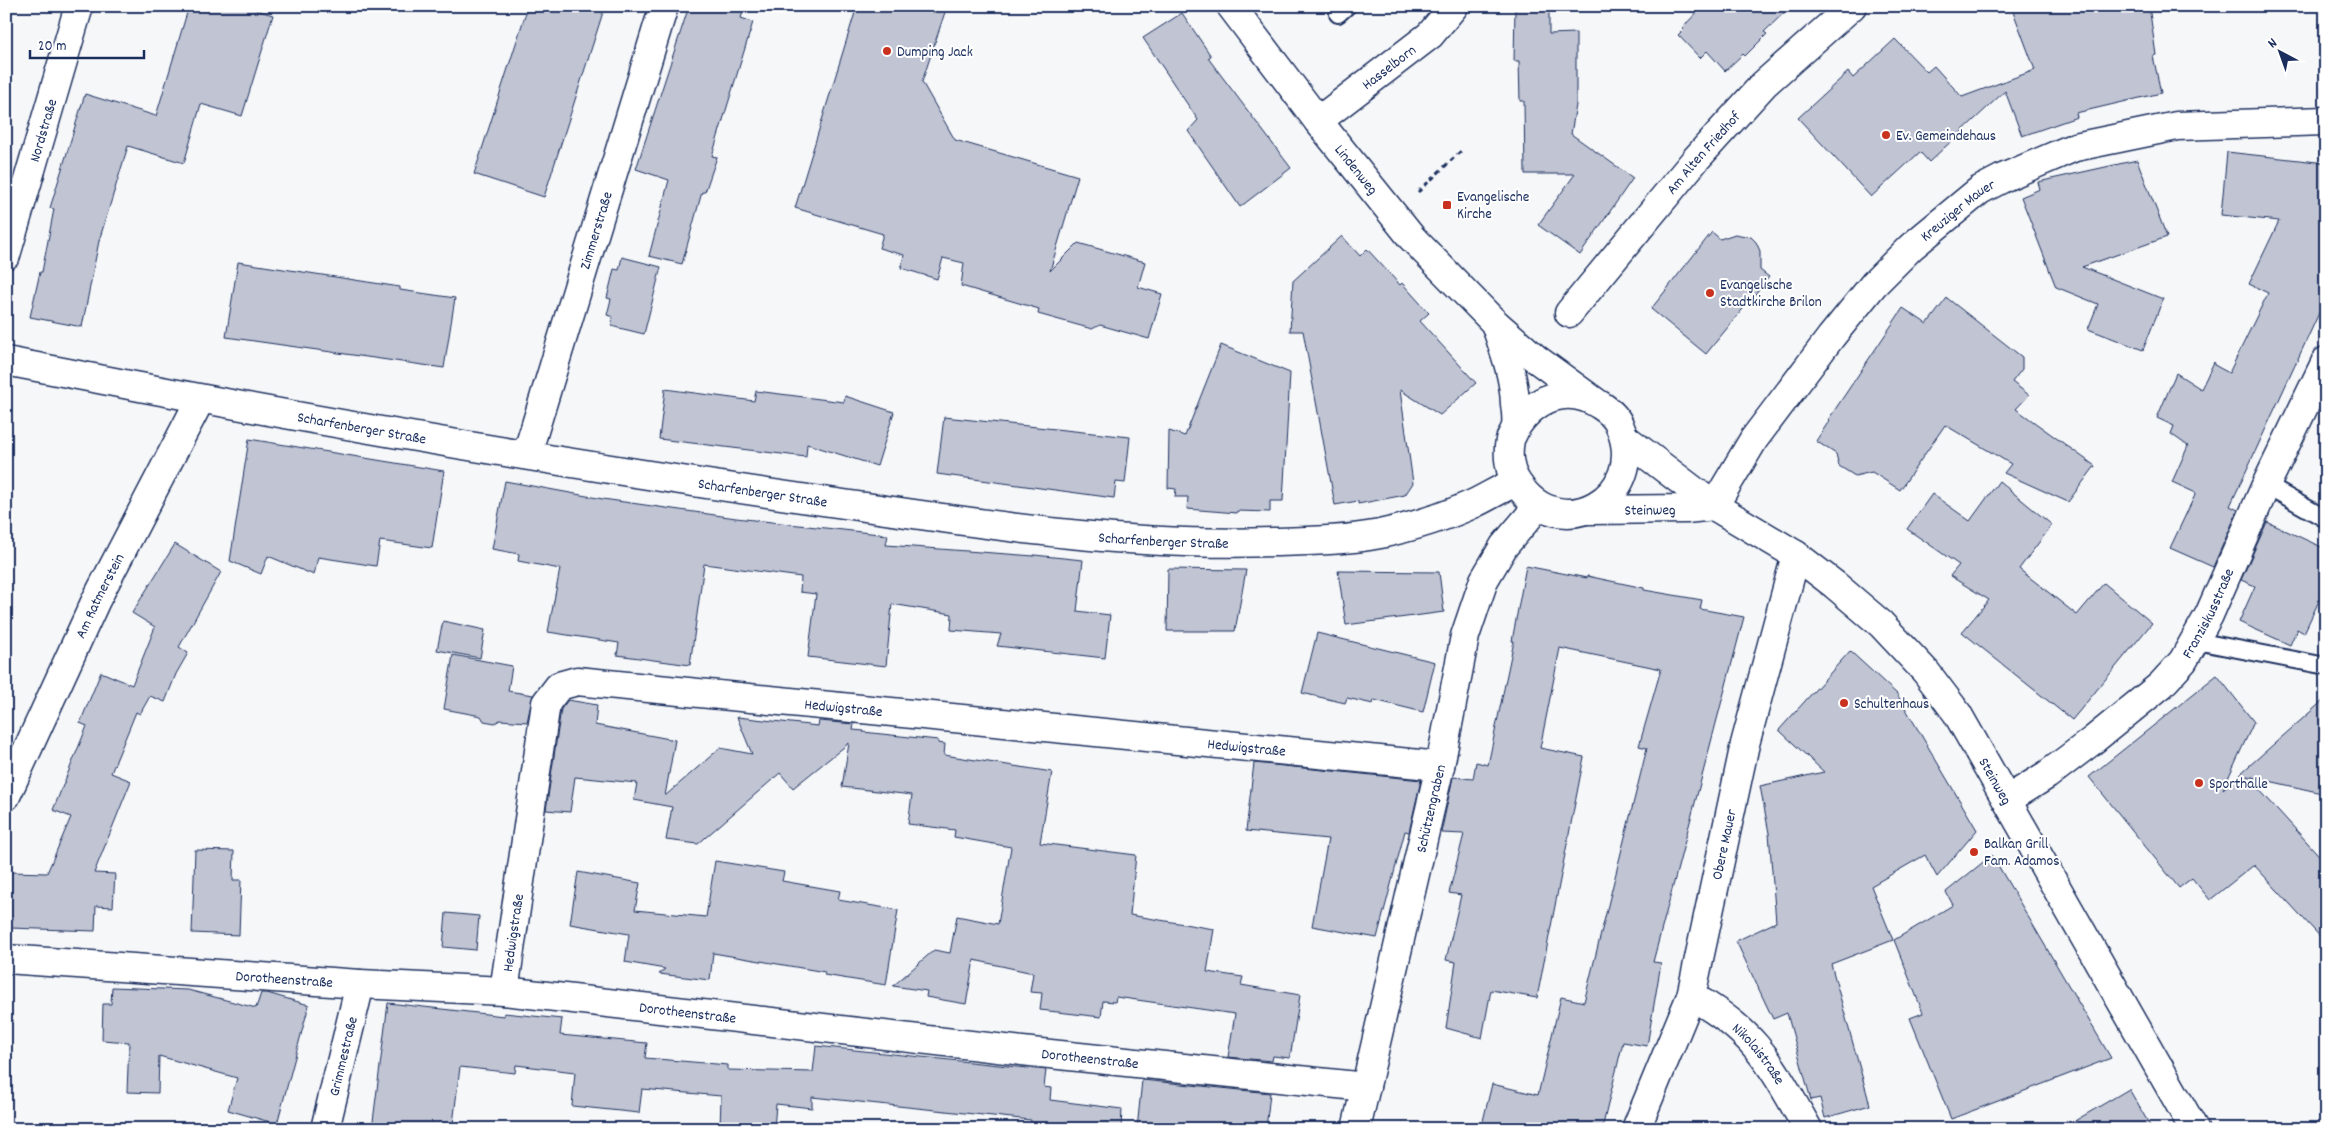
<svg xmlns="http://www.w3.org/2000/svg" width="2332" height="1135" font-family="Dekko,sans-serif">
<rect width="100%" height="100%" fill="#f6f7f9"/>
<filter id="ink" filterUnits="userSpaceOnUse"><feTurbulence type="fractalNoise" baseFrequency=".02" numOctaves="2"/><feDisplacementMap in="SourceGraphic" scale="10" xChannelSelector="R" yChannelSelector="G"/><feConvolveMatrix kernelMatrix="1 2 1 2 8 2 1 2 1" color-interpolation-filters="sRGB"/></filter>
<g filter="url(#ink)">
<g fill="#c0c4d3" stroke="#1b2f5e">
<path d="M 189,6 L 243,6 L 273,15 L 242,116 L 201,104 L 184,163 L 128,146 L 99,241 L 82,327 L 30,317 L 40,272 L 42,272 L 54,209 L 50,208 L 85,94 L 156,116 Z"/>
<path d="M 528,6 L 605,6 L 544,197 L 474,174 Z"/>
<path d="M 689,6 L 745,6 L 741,18 L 753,22 L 712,156 L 717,157 L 705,192 L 702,192 L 682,264 L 649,256 L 669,180 L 636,169 Z"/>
<path d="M 857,6 L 947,6 L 922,82 L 955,140 L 1078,176 L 1050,271 L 1078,243 L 1145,262 L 1138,287 L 1162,294 L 1149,339 L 1100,325 L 1092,329 L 1038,314 L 1039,309 L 961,286 L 964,263 L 943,258 L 937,279 L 901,268 L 904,255 L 879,248 L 883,234 L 795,208 Z"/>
<path d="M 1515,6 L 1535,6 L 1549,11 L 1549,34 L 1576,33 L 1576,105 L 1571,134 L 1633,178 L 1580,255 L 1538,225 L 1575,174 L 1525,174 L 1524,101 L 1520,101 L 1519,61 L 1514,61 Z"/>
<path d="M 1703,6 L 1791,6 L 1764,32 L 1767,34 L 1745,56 L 1743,54 L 1725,71 L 1707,51 L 1700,58 L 1678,35 L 1684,29 L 1682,28 Z"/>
<path d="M 2011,6 L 2149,6 L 2156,55 L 2153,56 L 2161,93 L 2076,113 L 2077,117 L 2022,136 L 2005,91 L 1929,162 L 1920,152 L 1871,197 L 1798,118 L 1848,72 L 1853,78 L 1895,39 L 1927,72 L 1934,66 L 1962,97 L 2035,70 Z"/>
<path d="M 1182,13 L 1211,56 L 1208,58 L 1291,168 L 1240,207 L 1188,131 L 1198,120 L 1143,38 Z"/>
<path d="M 2227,152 L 2326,163 L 2326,298 L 2230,506 L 2238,510 L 2213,567 L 2170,548 L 2196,493 L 2172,482 L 2188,446 L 2171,434 L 2174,426 L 2157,418 L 2176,373 L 2201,389 L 2214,362 L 2216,366 L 2229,373 L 2268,293 L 2249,284 L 2279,221 L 2221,215 Z"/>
<path d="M 2137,160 L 2167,237 L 2082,267 L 2163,299 L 2143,350 L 2088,329 L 2098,304 L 2056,287 L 2021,197 L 2040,189 L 2038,182 Z"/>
<path d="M 1712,232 L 1720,239 L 1735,234 L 1751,237 L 1756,242 L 1760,251 L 1760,270 L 1769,277 L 1706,354 L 1651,309 Z"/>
<path d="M 1342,236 L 1360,256 L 1367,249 L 1400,285 L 1402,283 L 1429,313 L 1420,321 L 1476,383 L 1440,415 L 1400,390 L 1413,483 L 1405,495 L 1358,504 L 1358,501 L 1335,505 L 1303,331 L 1290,331 L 1293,281 Z"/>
<path d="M 622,257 L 661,267 L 644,334 L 611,326 L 613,317 L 607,315 L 611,299 L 607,298 L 614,269 L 619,270 Z"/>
<path d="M 238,262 L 400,287 L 400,290 L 455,298 L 444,368 L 226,337 Z"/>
<path d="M 1947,298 L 2022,357 L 2022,369 L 2012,382 L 2029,395 L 2016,409 L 2095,466 L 2068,502 L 2004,473 L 2011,464 L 1945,425 L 1900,490 L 1872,472 L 1855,476 L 1839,466 L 1836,454 L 1816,441 L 1829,421 L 1828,420 L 1903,308 L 1927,324 Z"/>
<path d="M 1221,345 L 1290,373 L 1283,501 L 1270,501 L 1270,512 L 1237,511 L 1237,513 L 1187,509 L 1188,497 L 1175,497 L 1176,489 L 1168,488 L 1169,431 L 1185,436 Z"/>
<path d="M 665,389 L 754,401 L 756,391 L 844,402 L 845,396 L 894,412 L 877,466 L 807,444 L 806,457 L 659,439 Z"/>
<path d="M 944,417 L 1130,437 L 1125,483 L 1116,482 L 1114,498 L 937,474 Z"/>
<path d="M 249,439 L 444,471 L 432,548 L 380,541 L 376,566 L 318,557 L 314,575 L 268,556 L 261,574 L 230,561 Z"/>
<path d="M 505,481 L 603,499 L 736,518 L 888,535 L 886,545 L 1034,556 L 1034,555 L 1083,560 L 1077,611 L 1110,615 L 1105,658 L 997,646 L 1001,634 L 951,630 L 952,614 L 892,604 L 886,666 L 808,657 L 816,594 L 800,592 L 801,577 L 704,564 L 690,665 L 617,655 L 619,643 L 548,632 L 560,569 L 518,561 L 519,554 L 492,549 Z"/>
<path d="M 1999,481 L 2052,525 L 2019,569 L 2077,615 L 2104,583 L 2152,623 L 2072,720 L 1962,632 L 1989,600 L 1950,576 L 1959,565 L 1907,529 L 1932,494 L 1970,521 Z"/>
<path d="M 2267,522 L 2326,549 L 2326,586 L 2304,633 L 2297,629 L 2290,645 L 2239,622 L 2255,586 L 2241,580 Z"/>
<path d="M 175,544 L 221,572 L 179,647 L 188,653 L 176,674 L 165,702 L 150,696 L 140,714 L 136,712 L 111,773 L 131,781 L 94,873 L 115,874 L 113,907 L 96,906 L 95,931 L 10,928 L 11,872 L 47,873 L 71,817 L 53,810 L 87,726 L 80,723 L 101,672 L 132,685 L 155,627 L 132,613 Z"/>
<path d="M 1526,566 L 1587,578 L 1587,576 L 1644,588 L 1644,590 L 1702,600 L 1700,609 L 1744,617 L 1653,962 L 1661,963 L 1647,1046 L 1623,1042 L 1602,1129 L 1481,1129 L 1492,1084 L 1538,1095 L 1561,997 L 1584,1002 L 1647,748 L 1639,746 L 1661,669 L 1560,648 L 1540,748 L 1584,757 L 1537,998 L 1491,990 L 1482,1038 L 1446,1028 L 1456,962 L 1446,960 L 1461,895 L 1449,893 L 1464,834 L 1441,833 L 1453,777 L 1473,779 L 1476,762 L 1488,765 L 1514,641 L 1512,641 Z"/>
<path d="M 1168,569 L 1246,570 L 1235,631 L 1167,631 Z"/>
<path d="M 1338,571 L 1439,572 L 1444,612 L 1346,625 Z"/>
<path d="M 443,621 L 485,630 L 480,658 L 437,650 Z"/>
<path d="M 1317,633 L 1435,662 L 1423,712 L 1374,700 L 1373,704 L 1347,698 L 1345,703 L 1302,693 Z"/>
<path d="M 1850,651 L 1897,694 L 1977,830 L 1937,877 L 1925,855 L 1871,886 L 1893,940 L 1831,964 L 1870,1105 L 1825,1118 L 1820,1098 L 1811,1100 L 1787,1013 L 1773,1019 L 1736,941 L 1776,922 L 1769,833 L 1760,786 L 1824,772 L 1779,730 Z"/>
<path d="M 453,655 L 512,666 L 508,691 L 533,695 L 527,722 L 500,720 L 495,723 L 484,721 L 481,716 L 444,709 Z"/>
<path d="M 2217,675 L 2254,722 L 2223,789 L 2326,698 L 2326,794 L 2247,776 L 2326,863 L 2326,943 L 2254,865 L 2210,900 L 2192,878 L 2179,888 L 2089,777 Z"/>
<path d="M 568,700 L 597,705 L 595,725 L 675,740 L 665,796 L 720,748 L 752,754 L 737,717 L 818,726 L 819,721 L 854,724 L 853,730 L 864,731 L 863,732 L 938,740 L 938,743 L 945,744 L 944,755 L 1052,772 L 1040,843 L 1136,855 L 1130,915 L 1214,929 L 1207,972 L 1243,977 L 1241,985 L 1300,995 L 1290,1058 L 1273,1056 L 1272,1061 L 1228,1057 L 1235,1014 L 1116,997 L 1115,1002 L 1103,1001 L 1101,1017 L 1040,1010 L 1042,993 L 1030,992 L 1033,973 L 974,960 L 966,1004 L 926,997 L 927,991 L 893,986 L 934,950 L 950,953 L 957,916 L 998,924 L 1011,847 L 954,837 L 955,830 L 908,824 L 912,795 L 842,787 L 849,743 L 793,788 L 780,773 L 698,844 L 666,840 L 672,807 L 634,800 L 637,783 L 575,777 L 570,812 L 546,810 L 561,709 Z"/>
<path d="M 1254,763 L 1421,780 L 1409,832 L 1405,831 L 1377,938 L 1312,926 L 1328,839 L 1246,831 Z"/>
<path d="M 195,850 L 234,851 L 233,880 L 241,880 L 239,935 L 192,933 Z"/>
<path d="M 1992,855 L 2111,1058 L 1951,1119 L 1910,1018 L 1923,1013 L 1894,940 L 1953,905 L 1946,892 Z"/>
<path d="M 715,861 L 784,872 L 782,881 L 840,891 L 838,900 L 898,910 L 886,985 L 824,975 L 825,972 L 713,953 L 710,980 L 659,974 L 665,969 L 625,962 L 629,934 L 570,924 L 578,872 L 640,883 L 635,910 L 706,917 Z"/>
<path d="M 446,913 L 479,916 L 476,950 L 443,947 Z"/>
<path d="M 112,987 L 188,990 L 256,1008 L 261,993 L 267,993 L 309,1005 L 277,1124 L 228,1110 L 237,1078 L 159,1056 L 158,1093 L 127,1092 L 129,1042 L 102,1040 L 103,1004 L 111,1004 Z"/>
<path d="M 388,1003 L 504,1016 L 504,1013 L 562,1019 L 560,1035 L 647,1043 L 645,1058 L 728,1065 L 728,1070 L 813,1072 L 816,1046 L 1046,1070 L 1044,1087 L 1051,1088 L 1050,1100 L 1122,1109 L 1121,1129 L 1030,1129 L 1031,1120 L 812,1097 L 812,1108 L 776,1104 L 774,1129 L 720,1129 L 721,1096 L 642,1089 L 639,1113 L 572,1106 L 575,1072 L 516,1065 L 515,1073 L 460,1067 L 453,1124 L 445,1123 L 445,1129 L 372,1129 Z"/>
<path d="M 1142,1080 L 1270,1093 L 1266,1129 L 1137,1129 Z"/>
<path d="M 2129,1089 L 2152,1129 L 2061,1129 Z"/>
</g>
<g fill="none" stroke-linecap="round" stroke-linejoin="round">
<g stroke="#1b2f5e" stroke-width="20">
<g id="service">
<path d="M 1338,14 L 1347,6"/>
<path d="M 2266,485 L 2326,519"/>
<path d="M 2196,641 L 2326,666"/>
</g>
</g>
<g stroke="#1b2f5e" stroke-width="31">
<g id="minor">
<path id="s1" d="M 1318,121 L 1430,35 L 1454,6"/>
<path id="s2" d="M 6,255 L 79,6"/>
<path id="s3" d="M 1569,313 L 1696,159 L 1764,84 L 1852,6"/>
<path id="s4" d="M 1626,439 L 1714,506 L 1796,555 L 1835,585 L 1881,624 L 1926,672 L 1957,713 L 2194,1129"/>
<path id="s5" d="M 527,454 L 664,6"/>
<path id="s6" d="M 1714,506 L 1754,439 L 1831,337 L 1874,284 L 1911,247 L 1980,190 L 2005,177 L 2075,147 L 2177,126 L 2326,121"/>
<path id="s7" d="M 1588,510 L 1686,509 L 1714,506"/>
<path id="s8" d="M 6,796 L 96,600 L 200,400"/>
<path id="s9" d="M 2007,800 L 2047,775 L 2092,741 L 2161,685 L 2183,661 L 2209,615 L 2266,485 L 2326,361"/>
<path id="s10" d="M 6,959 L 360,984 L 504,991 L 1031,1052 L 1366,1087"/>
<path id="s11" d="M 504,991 L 546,703 L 559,686 L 577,681 L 1440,766"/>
<path id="s12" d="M 1691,996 C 1757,1032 1772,1066 1808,1129"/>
<path id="s13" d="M 325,1129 L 360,984"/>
<path id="s14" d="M 1356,1129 L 1440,766 L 1465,636 L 1484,580 L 1504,546 L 1538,506"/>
<path id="s15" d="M 1636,1129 L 1691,996 L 1745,744 L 1796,555"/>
</g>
</g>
<g stroke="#1b2f5e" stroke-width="31">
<g id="tertiary">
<path id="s16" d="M 1231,6 L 1318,121 L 1412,238 L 1494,322 L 1535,358 L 1594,401"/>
<path d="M 1495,323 C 1504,350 1514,375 1515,404 C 1516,411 1517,419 1516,426 C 1515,431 1511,436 1510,440 C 1507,455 1509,472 1518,484 C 1559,547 1650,497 1620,427 C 1617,418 1608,410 1600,405 C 1568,384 1536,397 1516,427"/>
<path id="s17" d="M 6,361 C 288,417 573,466 858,506 C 994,526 1134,547 1272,542 C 1308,541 1344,541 1380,534 C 1412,527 1445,517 1475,503 C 1489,496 1502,488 1516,482"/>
</g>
</g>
<path stroke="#1b2f5e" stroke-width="3" stroke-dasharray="5 4" stroke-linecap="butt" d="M 1418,192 L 1461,151"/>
<use href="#service" stroke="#fff" stroke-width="16"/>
<use href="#minor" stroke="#fff" stroke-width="28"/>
<use href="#tertiary" stroke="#fff" stroke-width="28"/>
</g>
</g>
<g fill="#c8321e" stroke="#fff" stroke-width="2">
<circle cx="887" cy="51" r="5"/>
<circle cx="1886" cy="135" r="5"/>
<rect x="1442" y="200" width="10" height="10" rx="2.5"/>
<circle cx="1710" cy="293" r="5"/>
<circle cx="1844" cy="703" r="5"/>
<circle cx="2199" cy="783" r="5"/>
<circle cx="1974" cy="852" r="5"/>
</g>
<g text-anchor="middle" stroke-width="4" stroke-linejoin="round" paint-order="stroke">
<g font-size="15" fill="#1b2f5e" stroke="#fff" text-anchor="start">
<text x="897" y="56">Dumping Jack</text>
<text x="1896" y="140">Ev. Gemeindehaus</text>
<text x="1457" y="201">Evangelische<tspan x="1457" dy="17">Kirche</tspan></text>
<text x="1720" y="289">Evangelische<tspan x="1720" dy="17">Stadtkirche Brilon</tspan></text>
<text x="1854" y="708">Schultenhaus</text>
<text x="2209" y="788">Sporthalle</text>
<text x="1984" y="848">Balkan Grill<tspan x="1984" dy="17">Fam. Adamos</tspan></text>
</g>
<g font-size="15" fill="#1b2f5e" stroke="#fff">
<text dy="5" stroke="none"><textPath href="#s1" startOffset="89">Hasselborn</textPath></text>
<text dy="5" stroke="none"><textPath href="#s2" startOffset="130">Nordstraße</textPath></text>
<text dy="5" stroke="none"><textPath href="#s3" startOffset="209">Am Alten Friedhof</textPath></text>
<text dy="5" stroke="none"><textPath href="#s16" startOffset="206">Lindenweg</textPath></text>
<text dy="5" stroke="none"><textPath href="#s6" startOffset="386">Kreuziger Mauer</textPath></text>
<text dy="5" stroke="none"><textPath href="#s5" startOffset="234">Zimmerstraße</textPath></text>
<text dy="5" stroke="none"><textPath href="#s17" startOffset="362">Scharfenberger Straße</textPath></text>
<text dy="5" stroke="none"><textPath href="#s17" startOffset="768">Scharfenberger Straße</textPath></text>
<text dy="5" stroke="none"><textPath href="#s7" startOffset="62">Steinweg</textPath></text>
<text dy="5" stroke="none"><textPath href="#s17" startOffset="1172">Scharfenberger Straße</textPath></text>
<text dy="5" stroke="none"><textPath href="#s8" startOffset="221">Am Ratmerstein</textPath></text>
<text dy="5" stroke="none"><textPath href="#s9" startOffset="279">Franziskusstraße</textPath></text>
<text dy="5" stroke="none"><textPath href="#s11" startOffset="599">Hedwigstraße</textPath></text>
<text dy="5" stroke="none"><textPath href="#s11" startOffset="1004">Hedwigstraße</textPath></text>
<text dy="5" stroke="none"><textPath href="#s4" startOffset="511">Steinweg</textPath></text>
<text dy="5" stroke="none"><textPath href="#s14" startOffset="329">Schützengraben</textPath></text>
<text dy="5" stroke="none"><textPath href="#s15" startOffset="299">Obere Mauer</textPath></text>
<text dy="5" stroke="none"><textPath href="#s11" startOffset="59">Hedwigstraße</textPath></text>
<text dy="5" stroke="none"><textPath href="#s10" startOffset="279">Dorotheenstraße</textPath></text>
<text dy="5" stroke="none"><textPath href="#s10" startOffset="684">Dorotheenstraße</textPath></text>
<text dy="5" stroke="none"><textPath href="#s12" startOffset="90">Nikolaistraße</textPath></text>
<text dy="5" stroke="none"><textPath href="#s13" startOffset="75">Grimmestraße</textPath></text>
<text dy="5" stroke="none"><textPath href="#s10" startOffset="1089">Dorotheenstraße</textPath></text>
</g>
</g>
<rect width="2332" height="1135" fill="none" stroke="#fff" stroke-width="25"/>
<rect x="12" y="12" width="2307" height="1110" fill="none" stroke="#1b2f5e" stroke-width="2" filter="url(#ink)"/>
<g transform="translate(2280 52) rotate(319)" stroke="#ffffff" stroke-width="4" paint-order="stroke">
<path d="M0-4L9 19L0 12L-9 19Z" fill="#1b2f5e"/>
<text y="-8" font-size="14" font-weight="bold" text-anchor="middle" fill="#1b2f5e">N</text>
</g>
<path d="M30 50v8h114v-8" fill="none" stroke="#1b2f5e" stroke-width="2.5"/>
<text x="38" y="50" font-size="15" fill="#1b2f5e" stroke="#ffffff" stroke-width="4" paint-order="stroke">20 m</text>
</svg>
